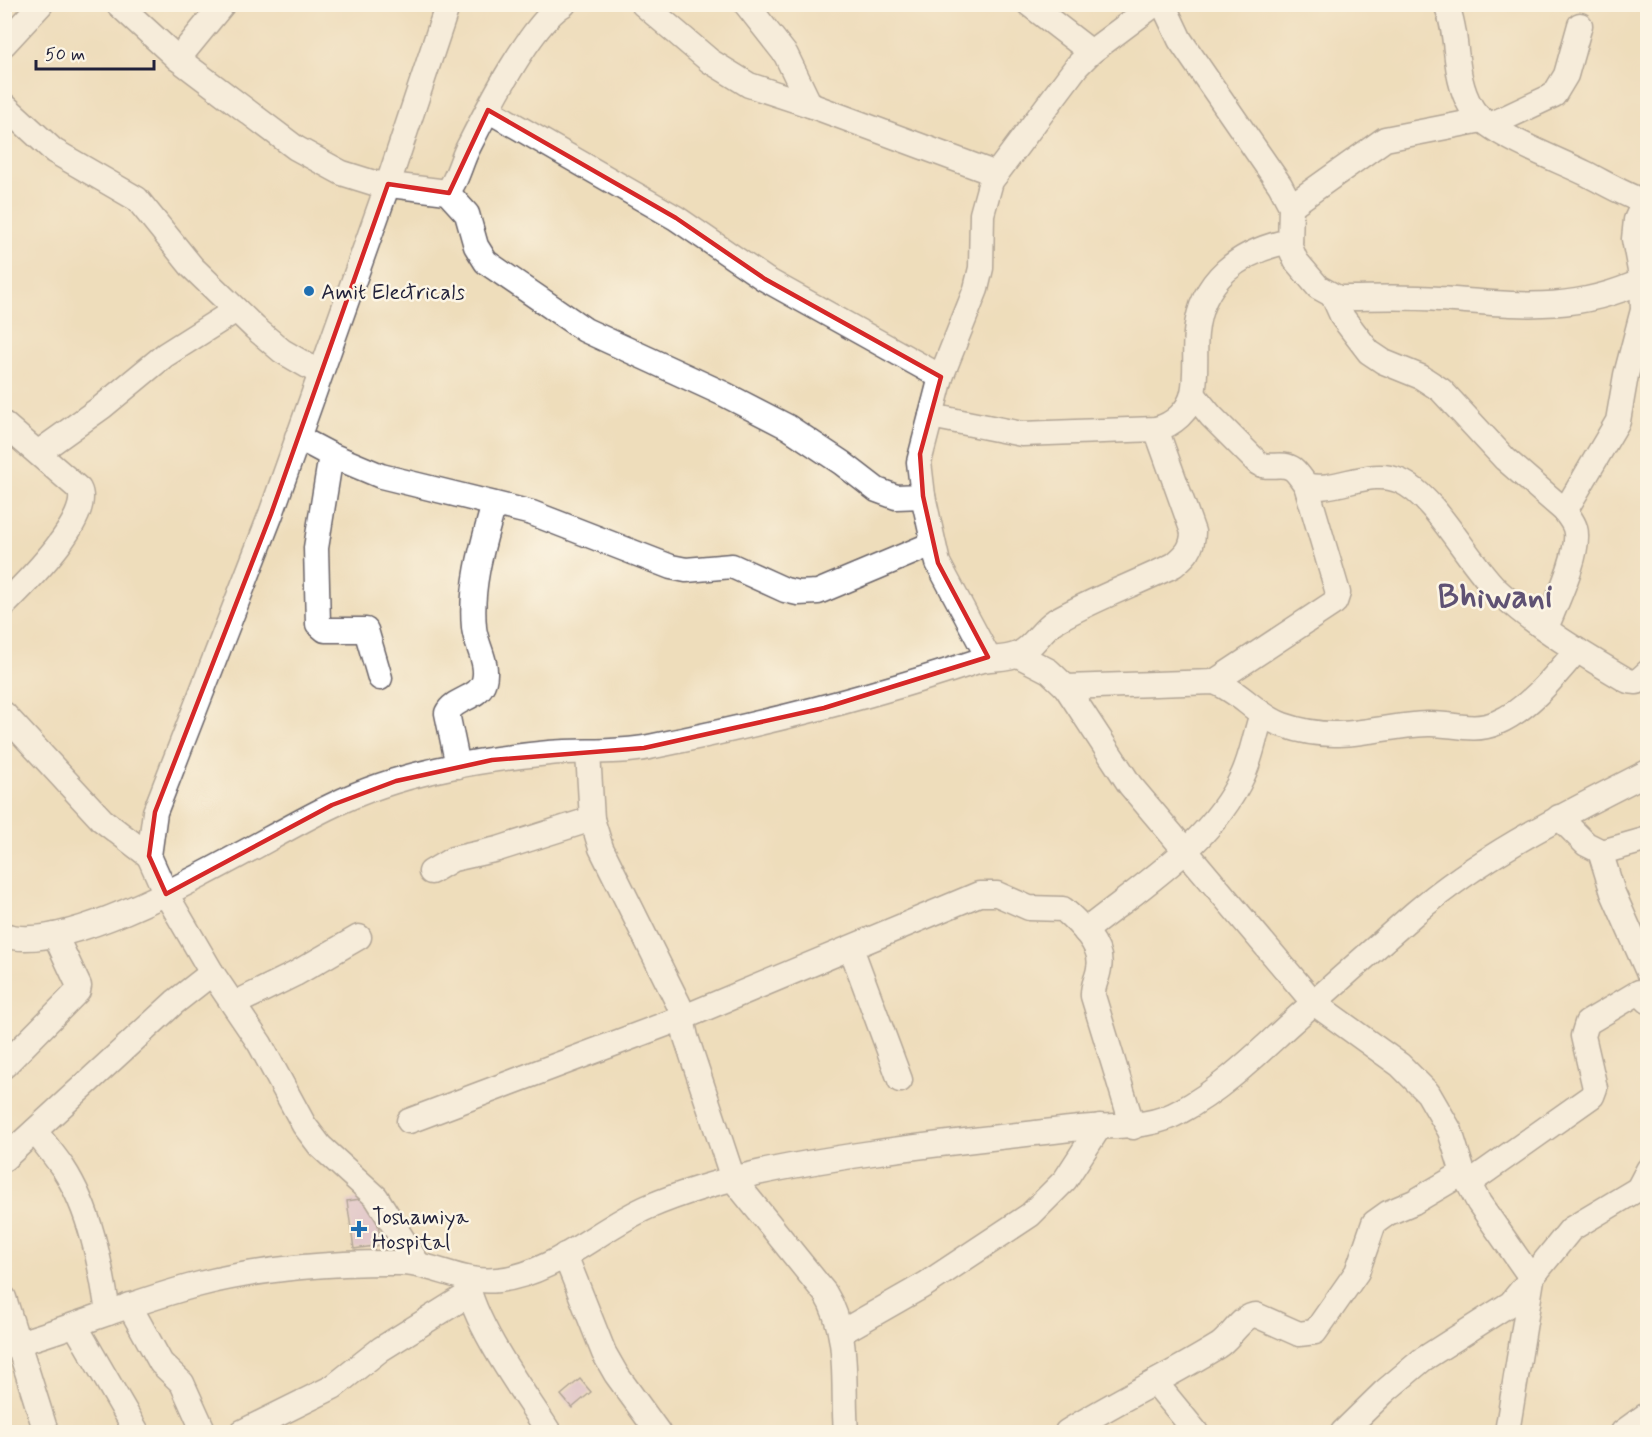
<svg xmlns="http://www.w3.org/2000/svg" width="1652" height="1437" font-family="Mynerve,sans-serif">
<rect width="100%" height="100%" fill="#fcf5e5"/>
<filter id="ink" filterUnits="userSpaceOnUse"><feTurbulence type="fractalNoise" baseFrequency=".0167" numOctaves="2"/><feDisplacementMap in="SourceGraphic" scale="12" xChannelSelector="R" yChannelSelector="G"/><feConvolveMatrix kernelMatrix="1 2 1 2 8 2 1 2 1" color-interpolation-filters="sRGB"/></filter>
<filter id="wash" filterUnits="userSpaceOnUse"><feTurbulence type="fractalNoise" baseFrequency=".008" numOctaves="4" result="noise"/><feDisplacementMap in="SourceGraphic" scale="24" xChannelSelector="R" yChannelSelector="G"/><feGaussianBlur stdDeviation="1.35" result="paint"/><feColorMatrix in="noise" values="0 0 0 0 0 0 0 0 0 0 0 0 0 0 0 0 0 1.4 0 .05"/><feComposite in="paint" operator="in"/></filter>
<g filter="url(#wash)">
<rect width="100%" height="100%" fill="#edb"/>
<g id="blocks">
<g fill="#d0aadd">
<path d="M 374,1197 L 381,1245 L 354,1249 L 347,1201 Z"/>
<path d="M 580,1379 L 591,1392 L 572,1408 L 561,1395 Z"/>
</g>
</g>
</g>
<g filter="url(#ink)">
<use href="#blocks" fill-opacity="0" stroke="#696368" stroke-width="1.5"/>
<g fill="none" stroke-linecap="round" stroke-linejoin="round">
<g stroke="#696368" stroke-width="27">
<g id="minor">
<path d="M 118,4 L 178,59 L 296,148 L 342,173 L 374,183 L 447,192 L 467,214 L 476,246 L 486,262 L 585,330 L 724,394 L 788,427 L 842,463 L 877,490 L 896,497 L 923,496"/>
<path d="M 643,4 L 710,61 L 749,85 L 810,105 L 996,174"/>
<path d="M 746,4 L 786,55 L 810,105"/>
<path d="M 1029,4 L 1091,52"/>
<path d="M 1163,4 L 1180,40 L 1280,185 L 1291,206 L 1290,247 L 1296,261 L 1318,287 L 1338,298 C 1372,298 1406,296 1439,299 C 1513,304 1571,314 1642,281"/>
<path d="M 1446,4 C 1460,37 1452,75 1471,107 C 1485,133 1557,159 1585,173 C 1605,183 1626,196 1648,203"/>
<path d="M 4,44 L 41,4"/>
<path d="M 178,59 L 223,4"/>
<path d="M 4,105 L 54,151 L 137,199 L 192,267 L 255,328 L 282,351 L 320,373"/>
<path d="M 488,110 L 676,218 L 765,279 L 941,377"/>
<path d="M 1490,125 L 1554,95 L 1566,75 L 1580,25"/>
<path d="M 447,192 C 458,180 461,160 469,146 C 487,110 531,23 564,4"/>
<path d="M 1291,206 L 1385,139 L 1482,120"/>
<path d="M 1334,298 L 1343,318 L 1369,352 L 1384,362 L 1421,377 L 1441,390 L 1505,459 L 1565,511 C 1568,516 1573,521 1575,528 C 1582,550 1555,605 1546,628"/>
<path d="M 1193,394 L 1211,416 L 1258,463 C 1269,470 1282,461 1293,469 C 1298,473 1302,480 1306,485 C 1335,494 1368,467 1400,481 C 1436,496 1469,565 1500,593 C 1538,628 1584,655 1628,681 L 1637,682 L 1648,672"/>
<path d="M 931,416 L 1022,434 L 1156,429 C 1173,425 1189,411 1193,393 C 1197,374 1194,352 1196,333 C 1201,280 1239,251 1290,241"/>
<path d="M 4,424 L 79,489 C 94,517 24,585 4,605"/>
<path d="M 297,437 L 331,455 L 381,476 L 532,513 L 671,567 L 686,570 L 732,566 L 785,590 L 798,593 L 818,592 L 932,544"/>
<path d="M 39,452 L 102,407 L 165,355 L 236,310"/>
<path d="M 331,455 L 316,548 L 318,624 L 325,630 L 366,630 L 380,678"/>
<path d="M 1565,511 L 1618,421 L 1626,375 L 1643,310 L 1642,281 L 1634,239 L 1636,220 L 1644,202"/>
<path d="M 1018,655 L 1049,671 L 1066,687 L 1130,785 L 1314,1003 L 1400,1065 L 1428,1093 L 1450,1131 L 1463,1173 L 1479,1203 L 1532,1279 L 1507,1432"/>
<path d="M 988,657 L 938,563 L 923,496 L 919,462 L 941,377 L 976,289 L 981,268 L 982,214 L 991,181 L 1077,66 L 1091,52 L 1155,4"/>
<path d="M 1214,682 L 1335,602 L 1338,593 L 1306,485"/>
<path d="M 1066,687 L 1214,682 C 1240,691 1257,716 1283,725 C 1340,745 1373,726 1428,724 C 1451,723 1473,733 1496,723 C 1528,710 1555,676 1577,650"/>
<path d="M 4,714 L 102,820 L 149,856"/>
<path d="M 588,753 L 592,819 L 601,848 L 679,1005 L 686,1037 L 733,1179 L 825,1293 C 851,1335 842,1386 846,1432"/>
<path d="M 458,766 L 447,713 C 454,698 479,699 484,681 C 489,662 475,644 474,627 C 470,585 483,544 494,504"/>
<path d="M 1559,817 L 1586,844 L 1602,852 L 1648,839"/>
<path d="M 1600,851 L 1613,893 L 1648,972"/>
<path d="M 431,872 L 453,859 L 498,849 L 592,819"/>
<path d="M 1085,931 C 1141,886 1212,843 1243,775 C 1252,756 1255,734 1262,714"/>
<path d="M 4,935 C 77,959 261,839 331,806 C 398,773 475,760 549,753 C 582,750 615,754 649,747 C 759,725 868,698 975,662 C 989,657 1005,660 1018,654 C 1033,648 1041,630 1055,621 C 1093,599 1135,584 1174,565 C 1186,555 1193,548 1193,532 L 1156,429"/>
<path d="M 851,948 L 900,1080"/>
<path d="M 234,1004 L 295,974 L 359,937"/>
<path d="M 4,1066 L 78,991 L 79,986 L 55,935"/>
<path d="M 409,1121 L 682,1018 L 979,894 L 997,894 L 1029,908 L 1063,909 C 1078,922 1104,946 1099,968 C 1098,978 1092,986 1093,996 L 1133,1127"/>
<path d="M 35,1131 C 44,1143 54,1155 63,1168 C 90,1209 101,1265 108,1313"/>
<path d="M 4,1159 L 175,1002 L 212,973"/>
<path d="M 1469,1183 L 1592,1096 L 1595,1088 L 1583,1036 L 1587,1023 L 1639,992 L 1648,1001"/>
<path d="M 565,1255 L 604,1353 L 616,1374 L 658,1432"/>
<path d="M 418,1264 L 376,1197 L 320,1146 L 304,1125 L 260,1044 L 212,973 L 166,894 L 149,856 L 155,812 L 271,514 L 388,184 L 448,4"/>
<path d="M 466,1280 C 476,1328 522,1390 549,1432"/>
<path d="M 4,1298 L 46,1432"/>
<path d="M 129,1305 L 161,1363 L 182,1383 L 204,1432"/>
<path d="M 75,1325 L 137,1432"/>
<path d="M 842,1332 L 926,1284 L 1030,1215 L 1065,1180 L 1100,1126"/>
<path d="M 4,1347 C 71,1329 133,1301 200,1284 C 262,1268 339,1262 403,1263 C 438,1265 462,1284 498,1280 C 554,1274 598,1229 648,1207 C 718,1177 796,1164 872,1153 C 941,1143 1010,1136 1080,1128 C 1115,1124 1148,1130 1181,1111 C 1222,1089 1256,1055 1290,1024 C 1331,987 1373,950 1415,913 C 1485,853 1566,814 1648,772"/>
<path d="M 1155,1382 L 1196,1432"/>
<path d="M 242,1432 L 333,1387 L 381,1349 L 469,1294"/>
<path d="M 1067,1432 C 1116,1401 1168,1377 1218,1346 C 1230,1339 1242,1315 1256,1315 L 1299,1334 L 1315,1332 L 1357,1272 L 1374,1223 L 1388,1213 L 1414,1202 L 1463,1173"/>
<path d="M 1343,1432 L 1384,1392 L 1422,1360 L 1511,1303 L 1571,1229 L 1638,1189 L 1648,1170"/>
<path d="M 1623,1432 L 1648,1414"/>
</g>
</g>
<use href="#minor" stroke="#fff" stroke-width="24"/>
</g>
</g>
<path d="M0 0H1652V1437H0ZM 488,110 L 676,218 L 765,279 L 941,377 L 920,454 L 923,496 L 938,563 L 988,657 L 824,708 L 644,748 L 492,760 L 396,781 L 332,805 L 166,894 L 149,856 L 155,812 L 271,514 L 388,184 L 449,193 Z" fill="#edb" fill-opacity=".55" fill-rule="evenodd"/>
<path fill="none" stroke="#d62828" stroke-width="4.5" stroke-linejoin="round" d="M 488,110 L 676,218 L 765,279 L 941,377 L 920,454 L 923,496 L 938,563 L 988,657 L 824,708 L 644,748 L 492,760 L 396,781 L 332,805 L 166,894 L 149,856 L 155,812 L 271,514 L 388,184 L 449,193 Z"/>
<g fill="#1f6fb2" stroke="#fcf5e5" stroke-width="2">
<circle cx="309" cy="291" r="6"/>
<path d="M356 1220h6v6h6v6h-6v6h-6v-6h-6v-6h6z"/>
</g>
<g text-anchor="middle" stroke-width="5" stroke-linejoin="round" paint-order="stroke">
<g font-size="22" fill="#22223b" stroke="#fcf5e5" text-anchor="start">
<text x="321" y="299">Amit Electricals</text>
<text x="372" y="1224">Toshamiya<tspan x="372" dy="25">Hospital</tspan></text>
</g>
<g font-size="34" font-weight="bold" fill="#5f5274" stroke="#fcf5e5">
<text x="1495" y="607">Bhiwani</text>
</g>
</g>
<rect width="1652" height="1437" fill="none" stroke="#fcf5e5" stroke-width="24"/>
<path d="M36 60v9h118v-9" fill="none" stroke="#22223b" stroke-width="3"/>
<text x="45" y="60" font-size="18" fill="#22223b" stroke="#fcf5e5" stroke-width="4.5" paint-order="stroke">50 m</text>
</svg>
